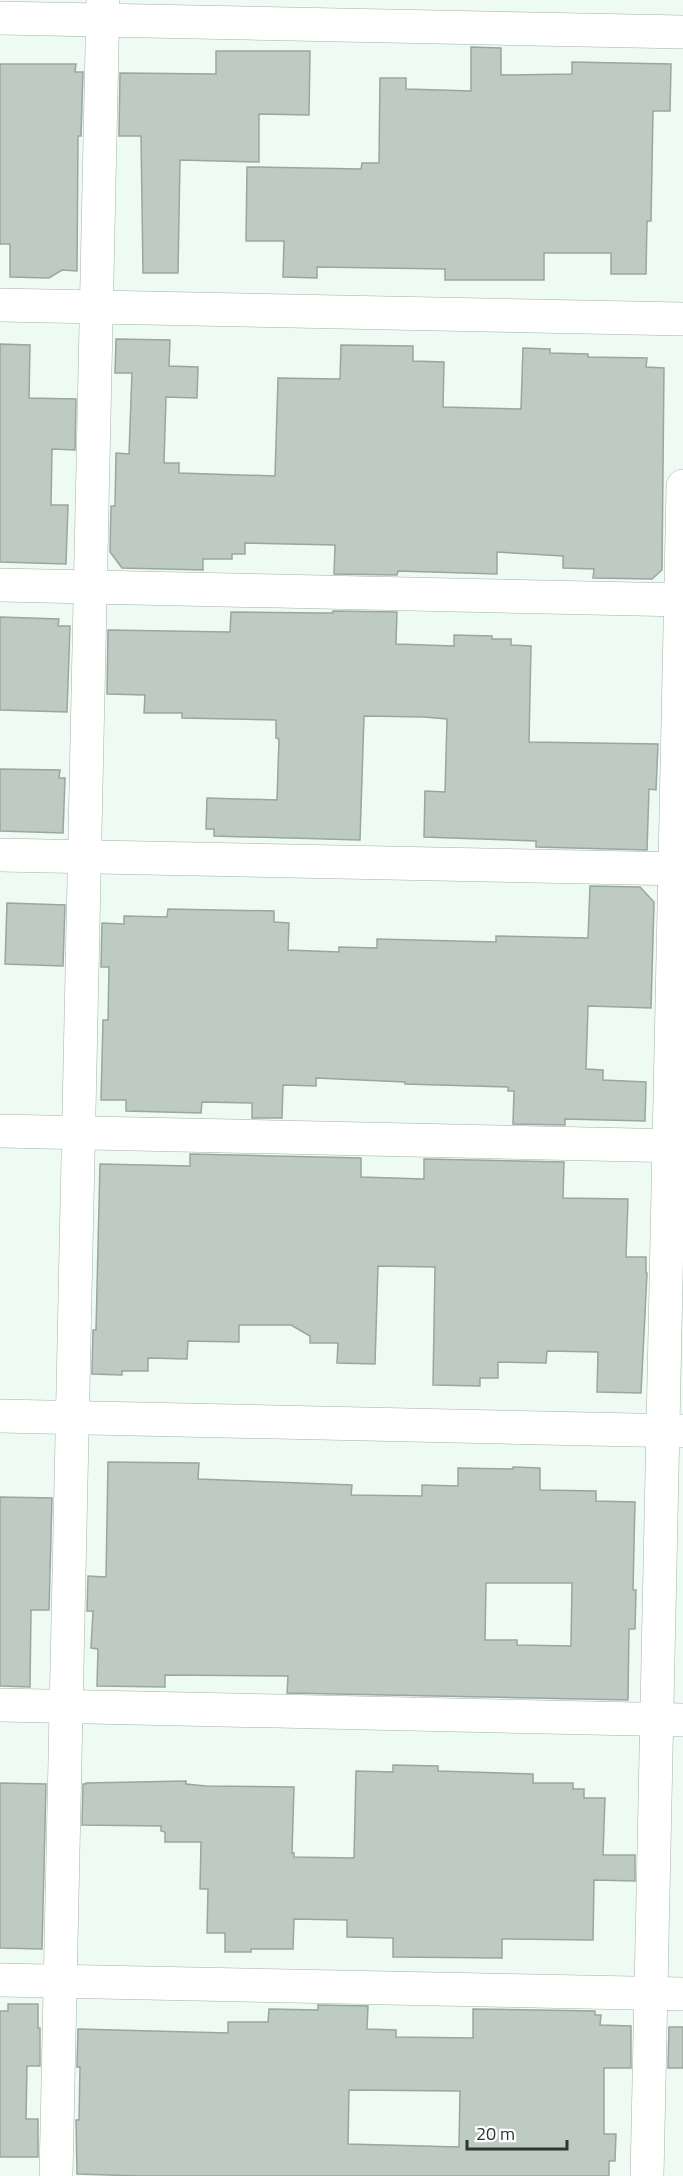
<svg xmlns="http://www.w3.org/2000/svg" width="683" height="2176" font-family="'Titillium Web',sans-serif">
<rect width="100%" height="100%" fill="#edfbf2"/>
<g fill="#becbc2" stroke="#9aa69e" stroke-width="1.5" fill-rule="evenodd">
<path d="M 471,47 L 501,48 L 501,75 L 572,74 L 572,62 L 671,64 L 670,111 L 653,111 L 651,221 L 647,221 L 646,274 L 611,274 L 611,253 L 544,253 L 544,280 L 445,280 L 445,269 L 317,267 L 317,278 L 283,277 L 284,241 L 246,241 L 247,167 L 361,169 L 362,163 L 379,163 L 380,78 L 406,78 L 406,89 L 471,91 Z"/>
<path d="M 216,51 L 310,51 L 309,115 L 259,114 L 259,162 L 180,160 L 178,273 L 143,273 L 141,136 L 119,136 L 120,73 L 216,74 Z"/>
<path d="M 0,64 L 76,64 L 75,72 L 83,72 L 81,136 L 78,136 L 77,271 L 62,270 L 49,278 L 10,277 L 10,244 L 0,244 Z"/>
<path d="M 116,339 L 170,340 L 169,366 L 198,367 L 197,398 L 166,397 L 164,463 L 179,463 L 179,473 L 275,476 L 278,378 L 340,379 L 341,345 L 413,346 L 413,361 L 444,362 L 443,407 L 521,409 L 523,348 L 550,349 L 550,353 L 588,354 L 588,357 L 647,358 L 646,367 L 664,368 L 662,570 L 652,579 L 593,578 L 594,569 L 563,568 L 563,556 L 497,552 L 497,574 L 398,571 L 397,575 L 334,574 L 335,545 L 245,543 L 245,554 L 232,554 L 232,559 L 203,559 L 203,570 L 122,568 L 110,552 L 111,506 L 115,506 L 116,453 L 129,454 L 132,373 L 115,373 Z"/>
<path d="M 0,344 L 30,345 L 29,398 L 76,399 L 75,450 L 52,449 L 51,505 L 68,505 L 66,564 L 0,562 Z"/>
<path d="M 333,611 L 397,612 L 396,644 L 454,646 L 454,635 L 492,636 L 492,639 L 511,639 L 511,645 L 531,646 L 529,742 L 658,744 L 656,790 L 649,789 L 647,850 L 536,847 L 536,841 L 424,837 L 425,791 L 445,792 L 447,719 L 424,717 L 364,716 L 360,840 L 214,836 L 214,829 L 206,829 L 207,798 L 277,800 L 279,739 L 276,738 L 276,720 L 182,718 L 182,713 L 144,713 L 145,695 L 107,694 L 108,630 L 230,632 L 231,612 L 321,613 L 333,613 Z"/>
<path d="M 0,617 L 59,619 L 58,626 L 70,626 L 67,712 L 0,710 Z"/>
<path d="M 0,769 L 60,770 L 59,778 L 65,778 L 63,833 L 0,831 Z"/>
<path d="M 590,886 L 640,887 L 654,902 L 651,1008 L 588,1006 L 586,1069 L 603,1070 L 603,1080 L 646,1082 L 645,1121 L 565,1119 L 565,1125 L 513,1124 L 514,1091 L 508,1091 L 508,1087 L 405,1084 L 405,1082 L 316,1078 L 316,1086 L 283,1085 L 282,1118 L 252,1118 L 252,1103 L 202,1102 L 201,1113 L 126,1111 L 126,1100 L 101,1100 L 103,1020 L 108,1020 L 109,967 L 101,967 L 102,923 L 124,924 L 124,916 L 167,917 L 168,909 L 274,911 L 274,922 L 289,923 L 288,950 L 339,952 L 339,947 L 377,948 L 377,939 L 496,942 L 496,936 L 588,938 Z"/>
<path d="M 7,903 L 65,905 L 63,966 L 5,964 Z"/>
<path d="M 190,1154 L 361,1158 L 361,1177 L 424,1179 L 424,1159 L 564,1162 L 563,1198 L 628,1199 L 626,1257 L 646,1257 L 646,1273 L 647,1273 L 641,1393 L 597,1392 L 598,1352 L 547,1351 L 546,1363 L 498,1362 L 498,1378 L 480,1378 L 480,1386 L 433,1385 L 435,1267 L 378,1266 L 375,1364 L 337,1363 L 338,1343 L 310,1343 L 310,1336 L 291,1325 L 239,1325 L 239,1342 L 188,1341 L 187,1359 L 148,1358 L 148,1371 L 122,1371 L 122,1375 L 92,1374 L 93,1330 L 96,1330 L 100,1164 L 190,1166 Z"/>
<path d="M 108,1462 L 199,1463 L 198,1479 L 352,1485 L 351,1495 L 422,1496 L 422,1485 L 458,1486 L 458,1468 L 513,1469 L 513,1467 L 540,1468 L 540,1490 L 596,1491 L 596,1501 L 635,1502 L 633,1590 L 636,1590 L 635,1629 L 629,1629 L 628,1700 L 287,1693 L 288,1676 L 165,1675 L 165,1687 L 97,1686 L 98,1649 L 91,1648 L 93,1611 L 87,1611 L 88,1576 L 106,1577 ZM 486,1583 L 572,1583 L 571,1646 L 517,1645 L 517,1640 L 485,1640 Z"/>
<path d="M 0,1497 L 52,1498 L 49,1610 L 31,1610 L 30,1687 L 0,1686 Z"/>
<path d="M 393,1765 L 438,1766 L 438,1771 L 533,1774 L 533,1783 L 573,1783 L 573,1789 L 584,1789 L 584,1798 L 605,1798 L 603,1855 L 635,1855 L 635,1881 L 594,1880 L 593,1940 L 502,1939 L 502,1958 L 393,1957 L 393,1938 L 347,1937 L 347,1920 L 294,1919 L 293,1949 L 251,1949 L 251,1952 L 225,1952 L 225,1933 L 207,1933 L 208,1889 L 200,1889 L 201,1842 L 165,1842 L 165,1832 L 161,1831 L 161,1826 L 82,1825 L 83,1784 L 86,1784 L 86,1783 L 186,1781 L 186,1784 L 206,1786 L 294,1787 L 292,1853 L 294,1853 L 294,1857 L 354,1858 L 356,1771 L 393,1772 Z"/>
<path d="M 0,1783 L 46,1784 L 42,1949 L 0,1948 Z"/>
<path d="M 8,2004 L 38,2004 L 38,2028 L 40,2028 L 40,2066 L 27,2066 L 26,2119 L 38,2119 L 38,2157 L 0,2157 L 0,2011 L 8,2011 Z"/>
<path d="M 318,2005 L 368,2006 L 367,2029 L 396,2030 L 396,2037 L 473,2038 L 473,2009 L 595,2011 L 595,2015 L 601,2015 L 600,2025 L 631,2026 L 631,2068 L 604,2068 L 604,2134 L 616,2134 L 615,2161 L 609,2161 L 609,2176 L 140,2176 L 77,2174 L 76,2120 L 79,2120 L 80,2067 L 77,2067 L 78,2029 L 228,2033 L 228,2022 L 268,2022 L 269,2009 L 318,2010 ZM 349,2090 L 460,2091 L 459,2147 L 348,2144 Z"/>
<path d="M 669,2027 L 683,2027 L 683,2068 L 668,2068 Z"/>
</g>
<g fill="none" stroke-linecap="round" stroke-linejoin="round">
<g stroke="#a5b1a9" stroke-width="34">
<g id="minor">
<path d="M 0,18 L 683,32"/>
<path d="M 0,585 L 683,600"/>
<path d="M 0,855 L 683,869"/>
<path d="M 0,1131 L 683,1146"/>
<path d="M 0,1705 L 683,1720"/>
<path d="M 0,1980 L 683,1994"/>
<path d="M 56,2176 L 103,0"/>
<path d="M 647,2176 L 683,486"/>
</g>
</g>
<g stroke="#a5b1a9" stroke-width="34">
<g id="tertiary">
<path d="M 0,305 L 683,319"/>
<path d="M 0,1416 L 683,1431"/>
</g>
</g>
<use href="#minor" stroke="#fff" stroke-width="33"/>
<use href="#tertiary" stroke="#fff" stroke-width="33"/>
</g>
<path d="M467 2140v9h100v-9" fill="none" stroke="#303532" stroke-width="3"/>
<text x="476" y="2140" font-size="18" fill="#303532" stroke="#ffffff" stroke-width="4.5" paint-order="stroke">20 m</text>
</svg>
